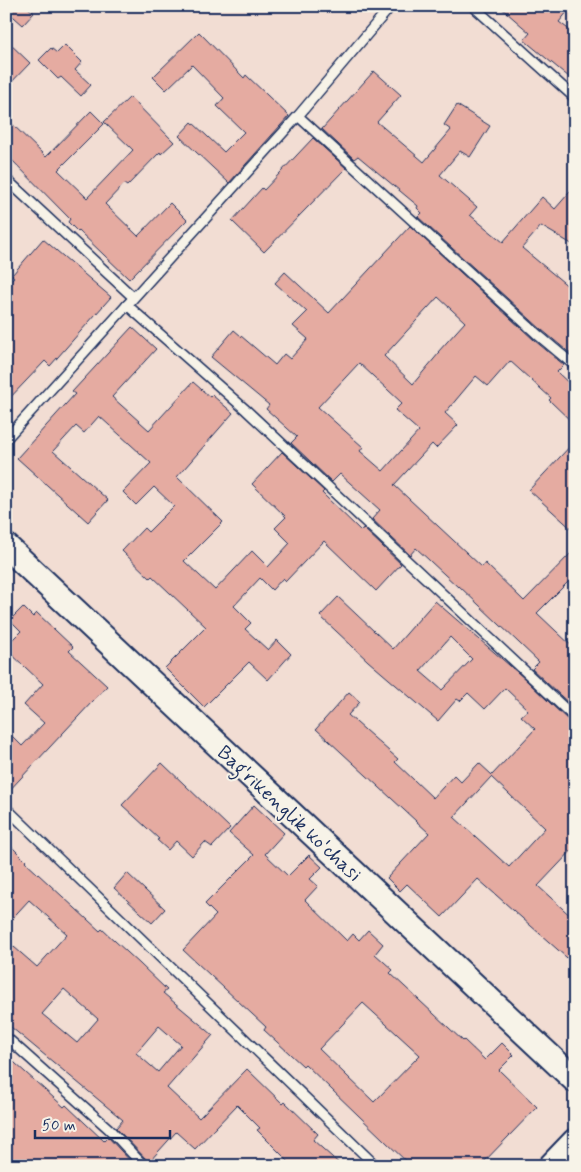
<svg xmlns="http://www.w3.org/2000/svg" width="581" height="1172" font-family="Mynerve,sans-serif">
<rect width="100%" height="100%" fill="#f2ddd3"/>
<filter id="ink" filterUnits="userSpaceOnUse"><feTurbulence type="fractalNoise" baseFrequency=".02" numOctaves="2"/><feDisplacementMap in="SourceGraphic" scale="10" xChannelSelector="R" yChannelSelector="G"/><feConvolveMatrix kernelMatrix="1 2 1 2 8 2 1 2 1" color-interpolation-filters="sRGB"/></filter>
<g filter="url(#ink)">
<g fill="#e5aba1" stroke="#1b2f5e" fill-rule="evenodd">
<path d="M 6,6 L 26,6 L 34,13 L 23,25 L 6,10 Z"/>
<path d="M 499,6 L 572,6 L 559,22 L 575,34 L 575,82 L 524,40 L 530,33 Z"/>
<path d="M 199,32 L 244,78 L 246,75 L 289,116 L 229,183 L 179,136 L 192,122 L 224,152 L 244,132 L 217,106 L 224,98 L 192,65 L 166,90 L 153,77 Z"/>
<path d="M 6,40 L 30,63 L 6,88 Z"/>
<path d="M 65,45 L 82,62 L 75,70 L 91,85 L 81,96 L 61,77 L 58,79 L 39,60 L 51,48 L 57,53 Z"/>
<path d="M 374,71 L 401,95 L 377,122 L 424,162 L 451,130 L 444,125 L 457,105 L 490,126 L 470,157 L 460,151 L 440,175 L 477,207 L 470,215 L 503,242 L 542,197 L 555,209 L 575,186 L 575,246 L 541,226 L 522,248 L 575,292 L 575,352 L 572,355 L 542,330 L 418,217 L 422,213 L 417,208 L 418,206 L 358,156 L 354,159 L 322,129 Z"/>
<path d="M 130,97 L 174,142 L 161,154 L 160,152 L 127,186 L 124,184 L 105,204 L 138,236 L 170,203 L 187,220 L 129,279 L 79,231 L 78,232 L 68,222 L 70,219 L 6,154 L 6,118 L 46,157 L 91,111 L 104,124 L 58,170 L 87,198 L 133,150 L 104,122 Z"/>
<path d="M 313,138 L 346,168 L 264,252 L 232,221 L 262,188 L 264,190 Z"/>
<path d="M 410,226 L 534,340 L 564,365 L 557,372 L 575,389 L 575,425 L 549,400 L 551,398 L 510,361 L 488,386 L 476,376 L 445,413 L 458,425 L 436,448 L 432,444 L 394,485 L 482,567 L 485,563 L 524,601 L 575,549 L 575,575 L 537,613 L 575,649 L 575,709 L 532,669 L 539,662 L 459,586 L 458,587 L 416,548 L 410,555 L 372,519 L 380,510 L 340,474 L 332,482 L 291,443 L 297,437 L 266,409 L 269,405 L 211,357 L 234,330 L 275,365 L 284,354 L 290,359 L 308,339 L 293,326 L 307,312 L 275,283 L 285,272 L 329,313 ZM 438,297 L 465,322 L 438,352 L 439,353 L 413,384 L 384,356 ZM 359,363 L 402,403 L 395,410 L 419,431 L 383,471 L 360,451 L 363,447 L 318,407 Z"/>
<path d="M 43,239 L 111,297 L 50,366 L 45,361 L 6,402 L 6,285 L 14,277 L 12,275 Z"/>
<path d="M 132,327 L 156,349 L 112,397 L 149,430 L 193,382 L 210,397 L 212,395 L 233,413 L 177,477 L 223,522 L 184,561 L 215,590 L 252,551 L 268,567 L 290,543 L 275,528 L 286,517 L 252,484 L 282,452 L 324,491 L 322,493 L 361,531 L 363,528 L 401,564 L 376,591 L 324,541 L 286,581 L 283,578 L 272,590 L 260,578 L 234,606 L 251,623 L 245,629 L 268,650 L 277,640 L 291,654 L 268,680 L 249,662 L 204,707 L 165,668 L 206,627 L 152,576 L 150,578 L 122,551 L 144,528 L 148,532 L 174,506 L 154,487 L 136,505 L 123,492 L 151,463 L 99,416 L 84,433 L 76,426 L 53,451 L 108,500 L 88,522 L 17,458 L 75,394 L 72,392 Z"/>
<path d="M 575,441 L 575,532 L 529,490 Z"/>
<path d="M 338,597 L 393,649 L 435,601 L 524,678 L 571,723 L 575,724 L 575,847 L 538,886 L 575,920 L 575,965 L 478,879 L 442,917 L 407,884 L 400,891 L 387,878 L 429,833 L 316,729 L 349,692 L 360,702 L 348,715 L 398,759 L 395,762 L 433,798 L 454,775 L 461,782 L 479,763 L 492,775 L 535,729 L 521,716 L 528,710 L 505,688 L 485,709 L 468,693 L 460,701 L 457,699 L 438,721 L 368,661 L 320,616 ZM 450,637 L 472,659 L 442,690 L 420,671 ZM 491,777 L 545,828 L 509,867 L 454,817 Z"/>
<path d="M 23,607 L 33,617 L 37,613 L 73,647 L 69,651 L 107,686 L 6,794 L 6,730 L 22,746 L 44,723 L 24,705 L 43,684 L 6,649 L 6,646 L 21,631 L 10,620 Z"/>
<path d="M 162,763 L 230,828 L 212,847 L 205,842 L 192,856 L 176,841 L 168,850 L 157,840 L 159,839 L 122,805 Z"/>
<path d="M 254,805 L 284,833 L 265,854 L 288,876 L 309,855 L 322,867 L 310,879 L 318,886 L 305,900 L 347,941 L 353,934 L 359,940 L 368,930 L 383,944 L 375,954 L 393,970 L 390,973 L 463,1041 L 464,1040 L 485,1060 L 502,1043 L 514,1055 L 499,1070 L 537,1107 L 480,1166 L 411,1166 L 305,1064 L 303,1066 L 264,1030 L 266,1027 L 183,950 L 216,915 L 205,904 L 254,855 L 229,833 ZM 363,1003 L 420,1055 L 374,1102 L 319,1049 Z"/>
<path d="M 6,841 L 26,861 L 25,862 L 100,931 L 102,929 L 140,964 L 167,990 L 163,993 L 213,1035 L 167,1088 L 199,1118 L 247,1069 L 283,1104 L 285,1102 L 318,1134 L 313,1140 L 342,1166 L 293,1166 L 257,1130 L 260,1128 L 237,1105 L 195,1149 L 176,1132 L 149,1162 L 116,1128 L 123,1120 L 6,1023 L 6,940 L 37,967 L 67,934 L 29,900 L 6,925 ZM 64,989 L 98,1019 L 77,1043 L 42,1014 ZM 159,1026 L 181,1045 L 158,1072 L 136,1053 Z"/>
<path d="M 127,873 L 165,909 L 152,923 L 114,888 Z"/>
<path d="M 6,1055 L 64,1107 L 66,1105 L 104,1141 L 108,1137 L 135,1166 L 6,1166 Z"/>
</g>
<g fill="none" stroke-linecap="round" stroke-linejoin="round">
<g stroke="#1b2f5e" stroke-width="12">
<g id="lane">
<path d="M 473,6 L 575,98"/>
<path d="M 298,116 L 538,335 L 575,366"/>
<path d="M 6,179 L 133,297"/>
<path d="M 127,305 L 246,410 L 575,718"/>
<path d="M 6,439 L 298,116 L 391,6"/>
<path d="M 6,808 L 376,1166"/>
<path d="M 6,1037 L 109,1129 L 144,1166"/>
</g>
</g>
<g stroke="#1b2f5e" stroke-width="28">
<g id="secondary">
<path d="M 6,546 L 575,1080"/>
<path d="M 551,1166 L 575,1141"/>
</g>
</g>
<use href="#lane" stroke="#f7f3e8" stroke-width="9"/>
<use href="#secondary" stroke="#f7f3e8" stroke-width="24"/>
</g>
</g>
<g text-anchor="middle" stroke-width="4" stroke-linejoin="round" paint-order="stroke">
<g font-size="20" fill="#1b2f5e" stroke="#f7f3e8">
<text transform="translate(290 813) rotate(43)" y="7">Bag'rikenglik ko'chasi</text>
</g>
</g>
<rect width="581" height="1172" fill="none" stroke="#f7f3e8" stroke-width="25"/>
<rect x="12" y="12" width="556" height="1147" fill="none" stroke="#1b2f5e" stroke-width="2" filter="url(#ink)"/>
<path d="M35 1130v8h135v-8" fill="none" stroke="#1b2f5e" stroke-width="2.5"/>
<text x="42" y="1130" font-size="15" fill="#1b2f5e" stroke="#f7f3e8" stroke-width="4" paint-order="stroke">50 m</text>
</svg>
